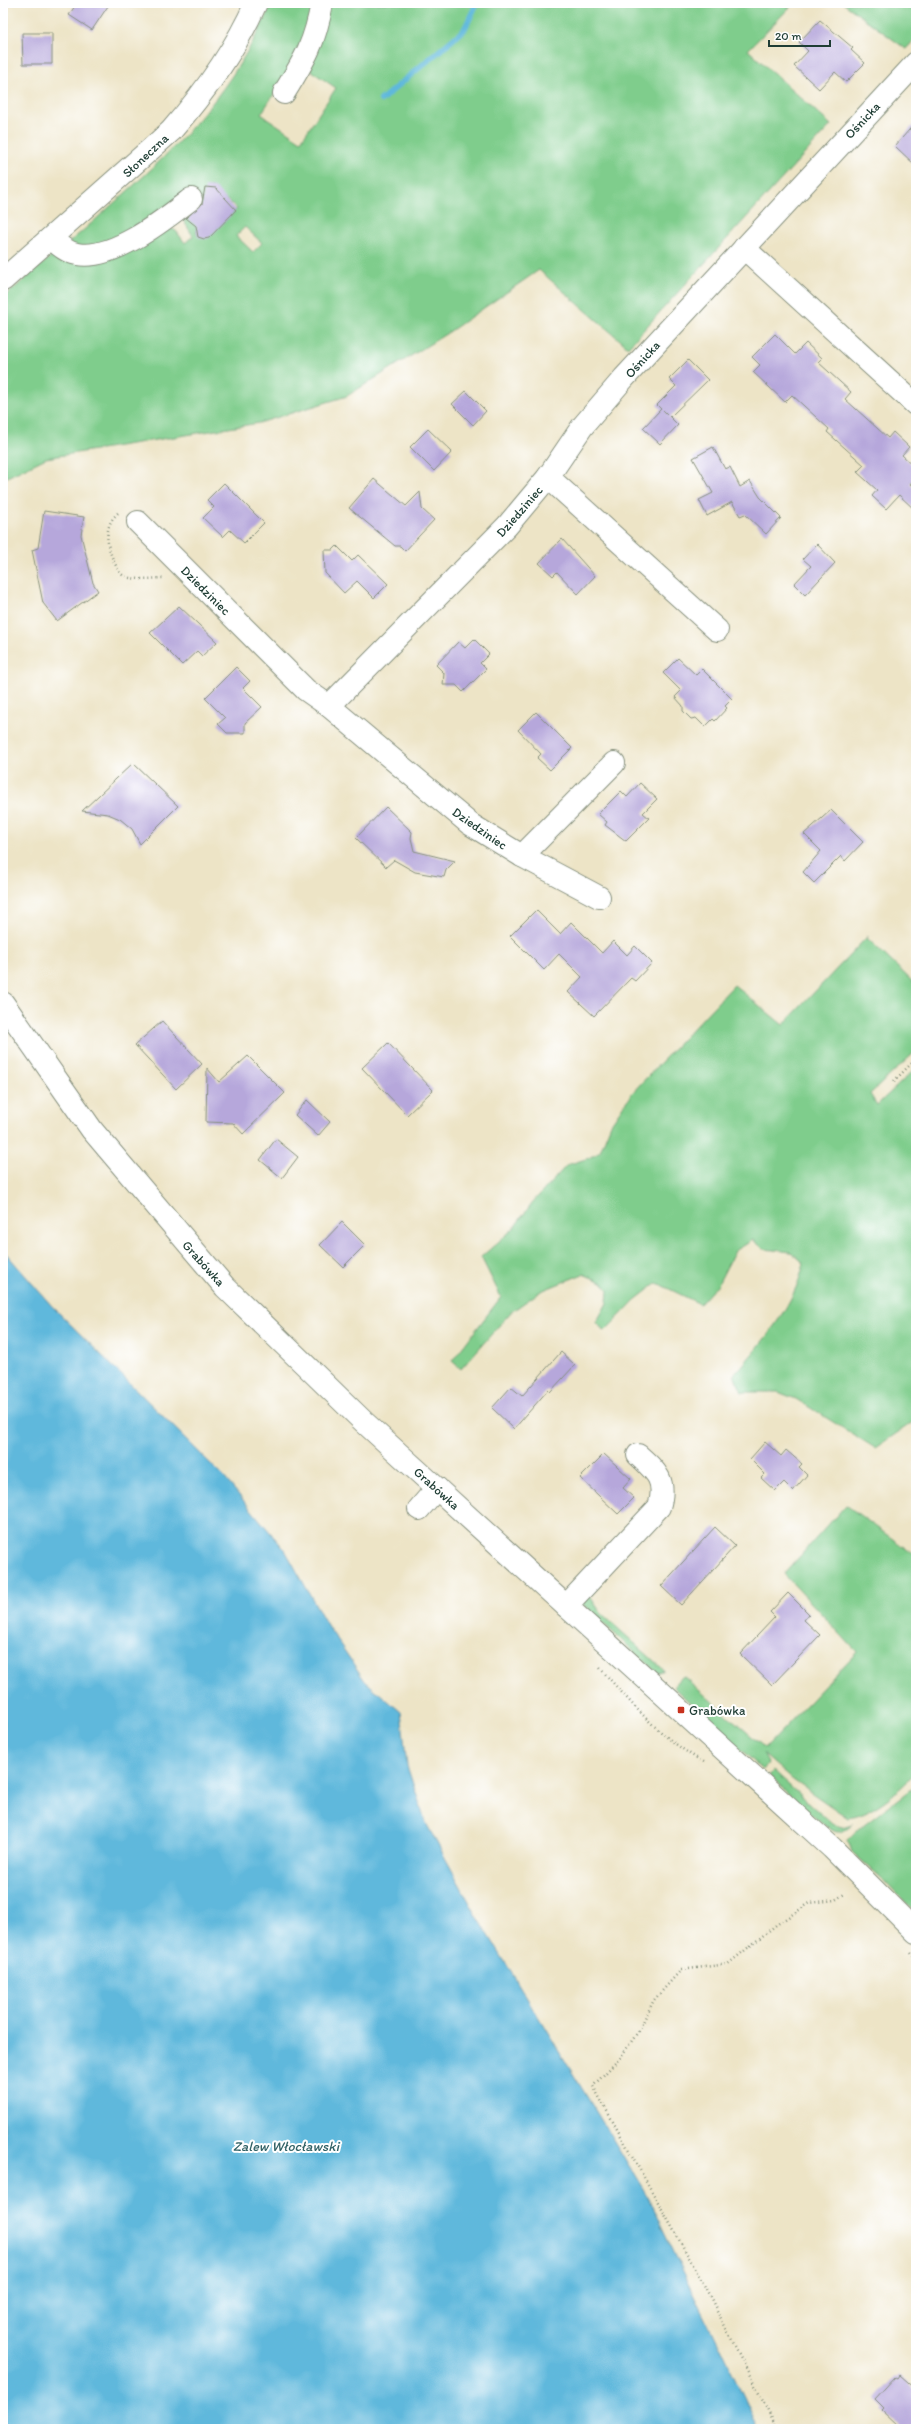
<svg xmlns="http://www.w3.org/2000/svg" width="919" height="2432" font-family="Itim,sans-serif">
<rect width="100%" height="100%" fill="#fff"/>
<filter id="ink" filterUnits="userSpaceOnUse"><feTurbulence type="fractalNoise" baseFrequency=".025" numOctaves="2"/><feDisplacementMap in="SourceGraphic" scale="8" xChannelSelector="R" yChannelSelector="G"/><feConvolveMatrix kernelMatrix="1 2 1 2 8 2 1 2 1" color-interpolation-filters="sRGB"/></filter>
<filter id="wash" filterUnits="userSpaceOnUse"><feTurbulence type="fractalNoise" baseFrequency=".012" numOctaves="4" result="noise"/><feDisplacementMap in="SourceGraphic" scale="16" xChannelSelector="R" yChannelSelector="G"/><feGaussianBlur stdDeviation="0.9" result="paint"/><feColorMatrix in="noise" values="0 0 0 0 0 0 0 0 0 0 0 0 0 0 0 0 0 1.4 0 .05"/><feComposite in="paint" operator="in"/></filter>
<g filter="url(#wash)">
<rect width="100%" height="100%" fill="#ede4c6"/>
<g fill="#7fcd8c" stroke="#4f8560" fill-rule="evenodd">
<path d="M 272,3 L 314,3 L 307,36 L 300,54 L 261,114 L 301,141 L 336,88 L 307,68 L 319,44 L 328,3 L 794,3 L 748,50 L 831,125 L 628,347 L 539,270 L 449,332 L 347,396 L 259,423 L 46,458 L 3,479 L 3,298 L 55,253 C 90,267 114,256 146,239 C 153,235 160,230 168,227 L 176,231 L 185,243 L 193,236 L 182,218 L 186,209 L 198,200 L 192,192 C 176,205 85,273 69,242 C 85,230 100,215 115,202 C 185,141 234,88 272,3 ZM 211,187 L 216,189 L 218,195 L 216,200 L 211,202 L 206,201 L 203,195 L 206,189 ZM 228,200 L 237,209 L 221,225 L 212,216 ZM 207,223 L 212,228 L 211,234 L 207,238 L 200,237 L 196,233 L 200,224 ZM 245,227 L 262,243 L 253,252 L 236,236 Z"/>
<path d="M 843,3 L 916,3 L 916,38 L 906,49 Z"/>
<path d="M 868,936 L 867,938 L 916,985 L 916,1051 L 870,1094 L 877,1105 L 916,1068 L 916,1420 L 875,1448 L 796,1399 L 778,1392 L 742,1392 L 734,1375 C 763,1342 794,1307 804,1263 L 791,1252 L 764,1249 L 753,1240 L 735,1251 L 718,1284 L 700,1304 L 657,1283 L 635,1300 L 605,1331 L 596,1323 L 607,1303 L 608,1290 L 602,1282 L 583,1274 L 541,1291 L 511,1312 L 461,1369 L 452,1361 L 501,1297 L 481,1257 L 513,1229 L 532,1203 L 567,1165 L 589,1158 L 600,1151 L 611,1124 L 632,1093 L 734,985 L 783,1025 Z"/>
<path d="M 846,1505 L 916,1556 L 916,1773 C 897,1792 875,1813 848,1818 L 793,1780 L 763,1754 L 768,1763 L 763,1770 L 673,1687 L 683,1676 L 765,1748 L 857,1652 L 784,1574 Z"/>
<path d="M 587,1592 L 601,1613 L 664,1670 L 657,1673 L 578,1600 Z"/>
<path d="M 773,1771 L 832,1824 L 843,1827 L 853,1824 C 849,1827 843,1833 837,1832 C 824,1830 781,1786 769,1776 Z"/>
<path d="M 916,1785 L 916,1913 L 885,1881 L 852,1852 L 848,1840 L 854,1833 Z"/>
</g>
<path fill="#5eb8dc" stroke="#3e7a88" d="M 3,1250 L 51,1305 L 223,1476 L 285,1550 L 327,1625 L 365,1681 L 401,1712 L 407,1766 L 426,1823 L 477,1916 L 645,2192 L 759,2429 L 3,2429 Z"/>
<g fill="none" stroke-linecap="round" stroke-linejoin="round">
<path stroke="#5eb8dc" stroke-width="6" d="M 381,100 L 464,30 L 477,3"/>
</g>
<g id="blocks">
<g fill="#b6a7db">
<path d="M 77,3 L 110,3 L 92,30 L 69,15 Z"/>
<path d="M 820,20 L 853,48 L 851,50 L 865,63 L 846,82 L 835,72 L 819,89 L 794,66 L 808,51 L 799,42 Z"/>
<path d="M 22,33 L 52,33 L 52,64 L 23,64 Z"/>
<path d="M 916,122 L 916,166 L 895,146 Z"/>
<path d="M 205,187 L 216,188 L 236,210 L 209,238 L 204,239 L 198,237 L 196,226 L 186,218 L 202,204 Z"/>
<path d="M 775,334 L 795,354 L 806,343 L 822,358 L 818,362 L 851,392 L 845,399 L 888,438 L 893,432 L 909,447 L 902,455 L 916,468 L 916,477 L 910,484 L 916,490 L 916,511 L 899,495 L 886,509 L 872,496 L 877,490 L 857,472 L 864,465 L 827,432 L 829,429 L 792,395 L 785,402 L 753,372 L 760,365 L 752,357 Z"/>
<path d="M 688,360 L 708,380 L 670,417 L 663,410 L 678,425 L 660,444 L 643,428 L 661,409 L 657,405 L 676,386 L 669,379 Z"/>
<path d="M 466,391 L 486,411 L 473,425 L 452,404 Z"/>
<path d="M 428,429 L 452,452 L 434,471 L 410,447 Z"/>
<path d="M 713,447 L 725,469 L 730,467 L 740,487 L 750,481 L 760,497 L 781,518 L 766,534 L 745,514 L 740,516 L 732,502 L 707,516 L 699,500 L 713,493 L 693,458 Z"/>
<path d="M 374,479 L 406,506 L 420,492 L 422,509 L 434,520 L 405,551 L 400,546 L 395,546 L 349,508 Z"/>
<path d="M 224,483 L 264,523 L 244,543 L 230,530 L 223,537 L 203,518 L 214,507 L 207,500 Z"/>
<path d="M 44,511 L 84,517 L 81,535 L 93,583 L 98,591 L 57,621 L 43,603 L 32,550 L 38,548 Z"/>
<path d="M 562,539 L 595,576 L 578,594 L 557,572 L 553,576 L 539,563 Z"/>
<path d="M 817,544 L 835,563 L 805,595 L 794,584 L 811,566 L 803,559 Z"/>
<path d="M 337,546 L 352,561 L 358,555 L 388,584 L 374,598 L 357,581 L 344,593 L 325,573 L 324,550 L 333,550 Z"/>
<path d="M 179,606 L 217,642 L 202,656 L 197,651 L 182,665 L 150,633 Z"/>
<path d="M 474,639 L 489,654 L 480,663 L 486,669 L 463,692 L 456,685 L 443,685 L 444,673 L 436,665 L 458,642 L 465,648 Z"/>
<path d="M 678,658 L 696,675 L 702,669 L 732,699 L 725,706 L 727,708 L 715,721 L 713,719 L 705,727 L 696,718 L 691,719 L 683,711 L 683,706 L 675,697 L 681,691 L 663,673 Z"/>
<path d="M 236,667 L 250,681 L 243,688 L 262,707 L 245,723 L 245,733 L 227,733 L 218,724 L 225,718 L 205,698 Z"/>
<path d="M 536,712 L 572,748 L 550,770 L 537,758 L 541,754 L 518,730 Z"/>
<path d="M 133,763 L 178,806 L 140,844 L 132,829 L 120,819 L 108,814 L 82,811 Z"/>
<path d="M 640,783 L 657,799 L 643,813 L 649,818 L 626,841 L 605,825 L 607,822 L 598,814 L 621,791 L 627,797 Z"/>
<path d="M 386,807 L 412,832 L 411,838 L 414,851 L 455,861 L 446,870 L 444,877 L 415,872 L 394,860 L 386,867 L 356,838 Z"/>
<path d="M 831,810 L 863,842 L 845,861 L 841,856 L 814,883 L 803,872 L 821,851 L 804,834 Z"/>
<path d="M 536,910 L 560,934 L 571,922 L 602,953 L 613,941 L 627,955 L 635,946 L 652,963 L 635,981 L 631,978 L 594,1016 L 568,992 L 582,977 L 559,954 L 544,970 L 510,936 Z"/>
<path d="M 162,1021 L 202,1064 L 176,1089 L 135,1045 Z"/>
<path d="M 388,1043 L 433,1090 L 407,1115 L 362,1068 Z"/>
<path d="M 248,1056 L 285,1093 L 243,1134 L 233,1123 L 206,1122 L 207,1068 L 219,1082 Z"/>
<path d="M 307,1100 L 330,1122 L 318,1136 L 295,1115 Z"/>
<path d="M 276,1139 L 298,1157 L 282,1178 L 260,1160 Z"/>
<path d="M 342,1222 L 365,1245 L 343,1267 L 320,1245 Z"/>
<path d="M 561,1352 L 575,1365 L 550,1392 L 548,1390 L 514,1429 L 492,1408 L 511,1387 L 522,1396 Z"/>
<path d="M 765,1442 L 781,1456 L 786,1450 L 802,1464 L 799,1467 L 807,1475 L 793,1491 L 784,1482 L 775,1491 L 761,1478 L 765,1474 L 750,1459 Z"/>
<path d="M 604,1454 L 631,1479 L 623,1488 L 634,1498 L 618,1514 L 580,1478 Z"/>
<path d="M 715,1527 L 735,1546 L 681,1605 L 661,1586 Z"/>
<path d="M 788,1593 L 809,1614 L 804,1620 L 820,1635 L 772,1685 L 740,1654 L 775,1617 L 770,1612 Z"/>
<path d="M 899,2375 L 916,2390 L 916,2429 L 902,2429 L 882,2410 L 884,2408 L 875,2399 L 895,2377 L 897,2378 Z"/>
</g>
</g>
</g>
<g filter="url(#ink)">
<use href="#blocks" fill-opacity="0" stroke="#86907d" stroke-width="1"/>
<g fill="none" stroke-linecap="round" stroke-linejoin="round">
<g stroke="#86907d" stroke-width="24">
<g id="minor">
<path d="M 284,93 C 305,59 315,43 322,3"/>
<path d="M 51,238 C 59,245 66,252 77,254 C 113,261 165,219 191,199"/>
<path d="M 744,248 L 916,405"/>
<path d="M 3,280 L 171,131 C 205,92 235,51 256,3"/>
<path d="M 548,477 L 717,630"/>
<path d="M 138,522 L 306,690 L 329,706 L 470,824 L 522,856 L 599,897"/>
<path d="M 329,706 L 507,526 L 548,477 L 582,427 L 624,378 L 916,63"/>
<path d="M 522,856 L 614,763"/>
<path d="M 3,1003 L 92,1130 L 225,1287 L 364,1422 L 832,1848 L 916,1932"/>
<path d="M 419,1509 L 437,1488"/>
<path d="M 566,1606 L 659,1507 C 667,1481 657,1472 638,1455"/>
</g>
</g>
<g stroke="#86907d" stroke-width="2.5" stroke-dasharray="1 3" stroke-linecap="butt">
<path d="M 118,513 C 102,527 107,547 115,564 C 118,569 119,573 124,576 C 134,581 153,578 164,578"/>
<path d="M 894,1081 L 916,1059"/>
<path d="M 600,1668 C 631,1703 662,1740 704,1762"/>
<path d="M 911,1953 L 916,1959"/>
<path d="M 777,2429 L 701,2279 L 593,2086 L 620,2058 L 638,2032 L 654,2000 L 681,1970 L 728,1964 L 776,1925 L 810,1903 L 835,1900 L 846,1893"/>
</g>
<use href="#minor" stroke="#fff" stroke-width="22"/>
</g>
</g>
<rect fill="#c8321e" stroke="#fff" stroke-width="1.5" x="677" y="1706" width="8" height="8" rx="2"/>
<g text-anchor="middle" stroke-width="4" stroke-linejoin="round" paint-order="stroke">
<g font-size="13" fill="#1f3d34" stroke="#fff">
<text transform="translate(862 120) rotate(-47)" y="5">Ośnicka</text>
<text transform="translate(145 155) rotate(-43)" y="5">Słoneczna</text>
<text transform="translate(642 359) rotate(-48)" y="5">Ośnicka</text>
<text transform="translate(519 511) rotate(-49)" y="5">Dziedziniec</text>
<text transform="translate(206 590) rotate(45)" y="5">Dziedziniec</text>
<text transform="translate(480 828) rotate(35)" y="5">Dziedziniec</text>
<text transform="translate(204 1263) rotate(48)" y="5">Grabówka</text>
<text transform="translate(437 1488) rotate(42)" y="5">Grabówka</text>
</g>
<g font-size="13" fill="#1f3d34" stroke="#fff" text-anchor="start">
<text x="689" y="1715">Grabówka</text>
</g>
<g font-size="14" font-style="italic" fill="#326266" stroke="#fff">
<text x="286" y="2151">Zalew Włocławski</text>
</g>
</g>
<rect width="919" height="2432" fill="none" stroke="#fff" stroke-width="16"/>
<path d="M769 40v6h61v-6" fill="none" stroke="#1f3d34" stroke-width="2"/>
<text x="775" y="40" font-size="12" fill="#1f3d34" stroke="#ffffff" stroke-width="3" paint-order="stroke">20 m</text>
</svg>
